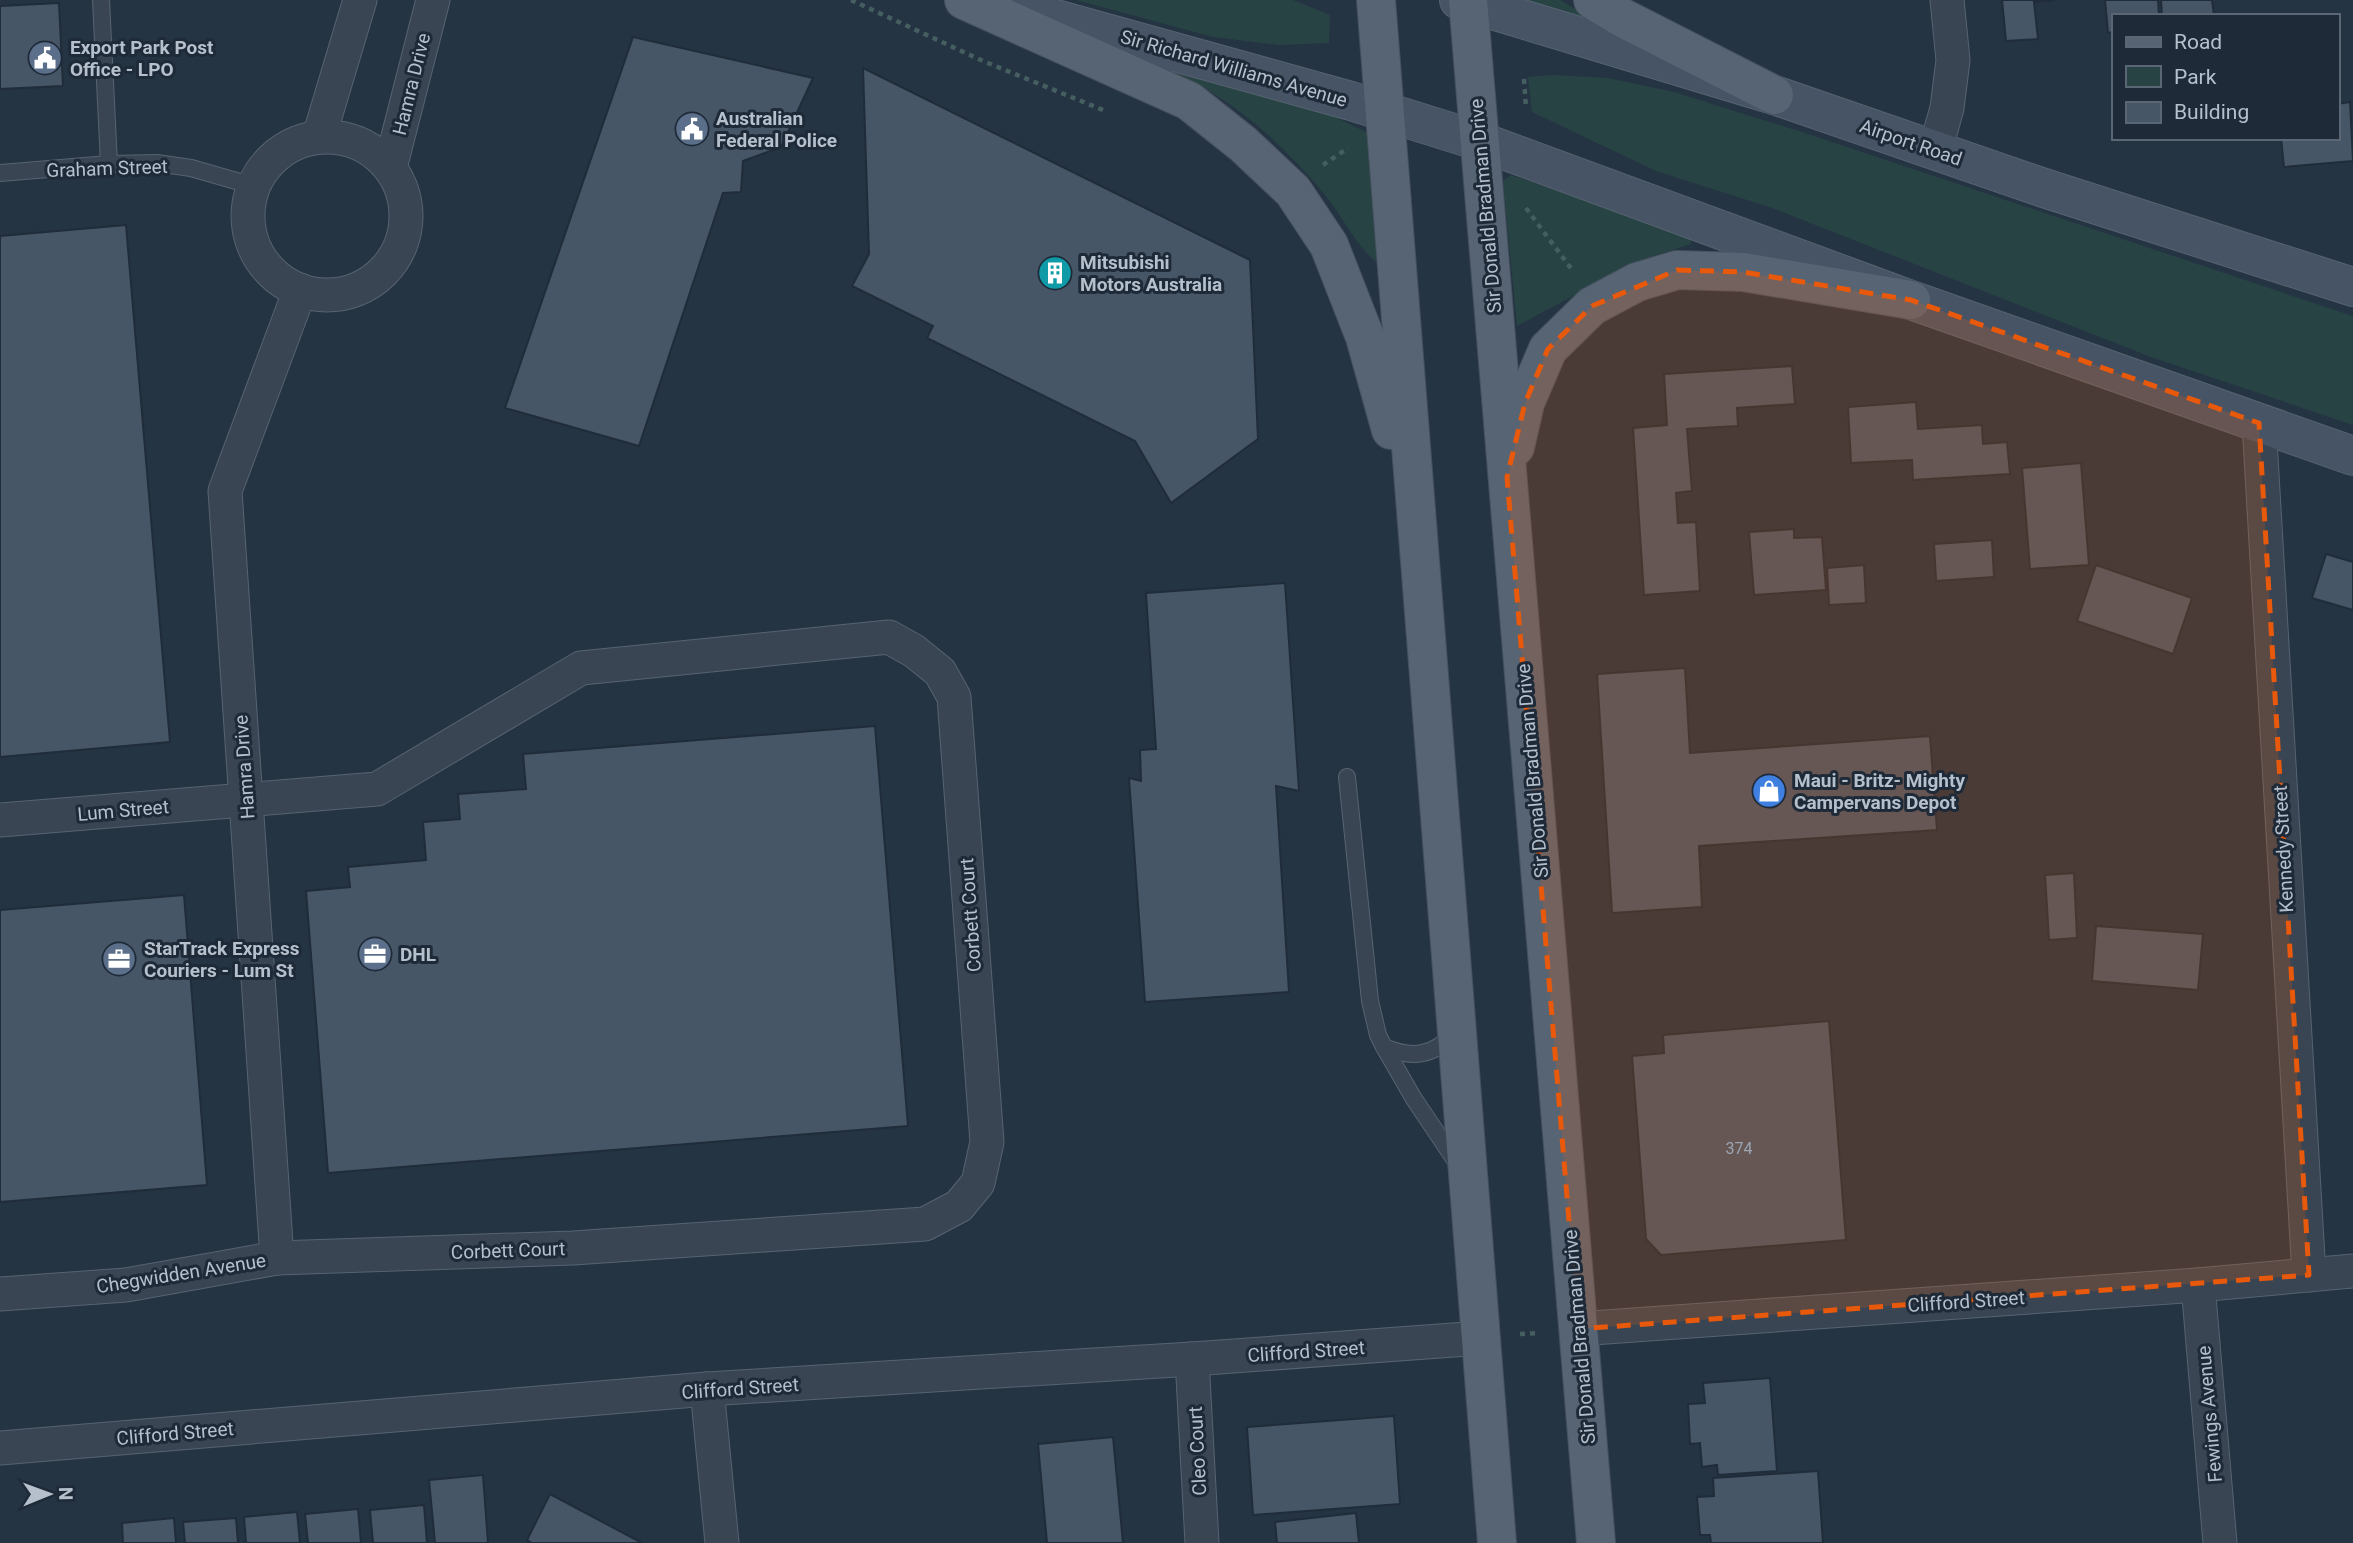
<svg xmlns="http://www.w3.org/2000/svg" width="2353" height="1543" font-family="Roboto,sans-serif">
<rect width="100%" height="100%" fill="#253443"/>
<g fill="#274344">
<path d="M 1076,0 L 1293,0 L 1330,15 L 1329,43 L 1279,45 L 1213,37 Z"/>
<path d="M 1510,0 L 1560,0 L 1616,32 Z"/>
<path d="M 1136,58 L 1331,115 L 1372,135 L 1380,225 L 1376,262 C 1353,242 1341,213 1321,190 C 1290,153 1254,119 1214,94 C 1190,79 1161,69 1136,58 Z"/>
<path d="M 1552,75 L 1608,78 L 1674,92 L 1802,132 L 2353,316 L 2353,425 L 2151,357 L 1772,208 L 1656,171 L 1532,112 L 1528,77 Z"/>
<path d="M 1511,175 L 1642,219 L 1690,238 L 1691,244 L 1639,261 L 1517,326 L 1503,181 Z"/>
</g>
<g fill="#465667" stroke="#202c3a" stroke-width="2">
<path d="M 2002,0 L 2055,0 L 2034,2 L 2038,39 L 2006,41 Z"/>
<path d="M 2105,0 L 2158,0 L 2159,16 L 2113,16 L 2113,32 L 2108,33 Z"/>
<path d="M 2161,0 L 2212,0 L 2214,16 L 2162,16 Z"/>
<path d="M 59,3 L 63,86 L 0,89 L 0,6 Z"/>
<path d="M 633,37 L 813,78 L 781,147 L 743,161 L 741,192 L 723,193 L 639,446 L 505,408 Z"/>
<path d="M 863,68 L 1250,260 L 1258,439 L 1171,503 L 1135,441 L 927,338 L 933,326 L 852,286 L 869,254 Z"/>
<path d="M 2350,102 L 2353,161 L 2284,167 L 2281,138 L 2337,138 L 2337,104 Z"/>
<path d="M 126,225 L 170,742 L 0,757 L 0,236 Z"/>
<path d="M 1792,366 L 1795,404 L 1737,408 L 1738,426 L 1687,429 L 1692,491 L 1676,493 L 1678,523 L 1696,522 L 1700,591 L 1644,595 L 1633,428 L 1667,425 L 1664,374 Z"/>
<path d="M 1916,402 L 1918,429 L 1982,425 L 1983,444 L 2007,442 L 2010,474 L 1913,480 L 1912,460 L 1851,463 L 1848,407 Z"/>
<path d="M 2081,463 L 2089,565 L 2030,569 L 2022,468 Z"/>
<path d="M 1794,529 L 1794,538 L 1822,537 L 1826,590 L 1754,595 L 1749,532 Z"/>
<path d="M 1992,540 L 1994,577 L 1936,581 L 1934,544 Z"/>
<path d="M 2326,554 L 2353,562 L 2353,610 L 2312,598 Z"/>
<path d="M 1864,565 L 1866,603 L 1829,605 L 1827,568 Z"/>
<path d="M 2096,565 L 2192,598 L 2173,654 L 2077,621 Z"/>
<path d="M 1285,583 L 1299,791 L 1276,786 L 1289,992 L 1145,1002 L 1129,778 L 1141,781 L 1140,750 L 1156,749 L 1146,593 Z"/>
<path d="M 1685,668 L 1690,753 L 1930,736 L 1937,830 L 1699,846 L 1702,907 L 1612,913 L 1597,674 Z"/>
<path d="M 875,726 L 908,1126 L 328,1173 L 306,891 L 350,887 L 348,867 L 426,860 L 423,822 L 460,819 L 458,794 L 526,789 L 523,754 Z"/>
<path d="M 2074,873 L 2077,938 L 2049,940 L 2045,875 Z"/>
<path d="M 184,895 L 207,1185 L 0,1202 L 0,910 Z"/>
<path d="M 2096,926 L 2203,934 L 2198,990 L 2092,981 Z"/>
<path d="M 1829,1021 L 1846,1240 L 1661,1255 L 1646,1239 L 1632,1056 L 1664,1053 L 1663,1035 Z"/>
<path d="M 1770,1378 L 1777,1471 L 1718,1475 L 1717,1465 L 1702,1467 L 1700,1443 L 1690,1444 L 1688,1404 L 1705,1403 L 1703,1383 Z"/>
<path d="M 1394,1416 L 1400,1504 L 1253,1515 L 1247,1427 Z"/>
<path d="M 1113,1437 L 1123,1543 L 1047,1543 L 1038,1444 Z"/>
<path d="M 1818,1471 L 1823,1543 L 1711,1543 L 1710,1535 L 1700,1535 L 1697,1497 L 1714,1496 L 1713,1478 Z"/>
<path d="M 483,1475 L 488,1543 L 435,1543 L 429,1480 Z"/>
<path d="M 550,1494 L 642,1543 L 532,1543 L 527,1540 Z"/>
<path d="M 424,1505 L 427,1543 L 373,1543 L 370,1510 Z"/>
<path d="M 358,1509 L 361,1543 L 308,1543 L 305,1514 Z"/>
<path d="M 297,1512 L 300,1543 L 246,1543 L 244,1517 Z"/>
<path d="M 1356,1513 L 1359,1543 L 1277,1543 L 1275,1522 Z"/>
<path d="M 174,1518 L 176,1543 L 123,1543 L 122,1523 Z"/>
<path d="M 236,1518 L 238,1543 L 185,1543 L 183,1522 Z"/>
</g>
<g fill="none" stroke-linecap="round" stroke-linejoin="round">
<g stroke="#576370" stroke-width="18">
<g id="service">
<path d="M 101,0 L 109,164"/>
<path d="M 0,173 L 109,164 L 157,163 L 191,168 L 254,186"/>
<path d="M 1347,777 L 1370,1001 L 1378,1035 L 1384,1047 L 1414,1099 L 1459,1166"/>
<path d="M 1384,1047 C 1412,1059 1434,1056 1454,1033"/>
</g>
</g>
<g stroke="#576370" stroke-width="35">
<g id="minor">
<path d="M 319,137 L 360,0"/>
<circle cx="327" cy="216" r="79"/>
<path d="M 1935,151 L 1947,108 L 1953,60 L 1947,0"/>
<path d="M 390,168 L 433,0"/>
<path d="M 2259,423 L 2309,1275"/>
<path d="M 0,820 L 377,789 L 581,668 L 889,637 L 914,651 L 940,672 L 954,697 L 987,1142 L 978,1183 L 959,1206 L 925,1224 L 573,1248 L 277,1258 L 126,1285 L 0,1294"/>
<path d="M 277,1258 L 225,491 L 300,290"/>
<path d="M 2198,1285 L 2220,1543"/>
<path d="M 1578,1329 L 2198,1285 L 2353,1271"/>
<path d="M 1192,1359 L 1202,1543"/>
<path d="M 707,1389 L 722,1543"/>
<path d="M 0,1448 L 707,1389 L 1192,1359 L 1481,1338"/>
</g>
</g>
<g stroke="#576370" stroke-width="40">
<g id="secondary">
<path d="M 1459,0 L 1774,95 L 2044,188 L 2353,287"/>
<path d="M 998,3 L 1351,101 L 1479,141 L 1911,300 L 2353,456"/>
</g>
</g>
<g stroke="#46515f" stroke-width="40">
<g id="primary">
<path d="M 964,0 L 1189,101 L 1243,144 L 1293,191 L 1329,245 L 1365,337 L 1391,430"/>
<path d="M 1376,0 L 1497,1543"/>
<path d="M 1468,0 L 1596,1543"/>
<path d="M 1593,0 L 1621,17 L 1774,95"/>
<path d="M 1515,447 L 1525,403 L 1548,349 L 1592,306 L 1637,282 L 1677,270 L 1743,272 L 1911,300"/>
</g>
</g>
<g stroke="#455f61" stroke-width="4.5" stroke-dasharray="5 5" stroke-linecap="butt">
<path d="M 851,0 L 983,61 L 1103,110"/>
<path d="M 1524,79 L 1526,108"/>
<path d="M 1323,165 L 1348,148"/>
<path d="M 1526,208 L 1573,271"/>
<path d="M 1520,1334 L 1539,1333"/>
</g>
<use href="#service" stroke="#394553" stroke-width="16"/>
<use href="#minor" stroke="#394553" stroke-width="33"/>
<use href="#secondary" stroke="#475466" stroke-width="38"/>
<use href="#primary" stroke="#576473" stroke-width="38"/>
</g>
<path fill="#e8590c" fill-opacity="0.2" stroke="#e8590c" stroke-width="5" stroke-dasharray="14 9" stroke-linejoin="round" d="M 1677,270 L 1743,272 L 1911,300 L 2259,423 L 2309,1275 L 1578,1329 L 1507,477 L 1525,403 L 1548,349 L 1592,306 Z"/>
<defs>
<g id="civic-disc" transform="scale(1.75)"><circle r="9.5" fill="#5c6f8a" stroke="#1e2a38"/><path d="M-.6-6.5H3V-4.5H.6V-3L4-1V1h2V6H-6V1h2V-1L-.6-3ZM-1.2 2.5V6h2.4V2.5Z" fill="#fff"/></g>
<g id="building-disc" transform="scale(1.75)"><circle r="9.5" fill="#0f9aa8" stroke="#1e2a38"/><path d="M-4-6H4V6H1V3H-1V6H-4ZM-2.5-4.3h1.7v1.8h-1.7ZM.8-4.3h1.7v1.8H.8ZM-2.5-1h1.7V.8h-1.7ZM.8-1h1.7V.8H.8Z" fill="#fff"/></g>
<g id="shop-disc" transform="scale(1.75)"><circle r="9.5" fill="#3f7fe0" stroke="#1e2a38"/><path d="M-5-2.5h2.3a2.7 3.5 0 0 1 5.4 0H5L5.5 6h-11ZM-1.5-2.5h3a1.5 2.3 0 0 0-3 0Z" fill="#fff"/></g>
<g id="office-disc" transform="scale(1.75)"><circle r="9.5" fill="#5c6f8a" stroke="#1e2a38"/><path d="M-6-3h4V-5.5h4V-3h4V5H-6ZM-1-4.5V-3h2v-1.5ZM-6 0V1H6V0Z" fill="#fff"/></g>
</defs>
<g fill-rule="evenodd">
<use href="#civic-disc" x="45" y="58"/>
<use href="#civic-disc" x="692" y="129"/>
<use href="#building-disc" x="1055" y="273"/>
<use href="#shop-disc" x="1769" y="791"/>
<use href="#office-disc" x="375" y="954"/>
<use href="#office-disc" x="119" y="959"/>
</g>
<g text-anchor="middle" stroke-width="6" stroke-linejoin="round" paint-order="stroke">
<g font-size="16" fill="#9aa6b4">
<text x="1739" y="1154">374</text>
</g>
<g font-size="19" font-weight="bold" fill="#b6c0cd" stroke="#1e2a38" text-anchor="start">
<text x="70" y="54">Export Park Post<tspan x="70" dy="22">Office - LPO</tspan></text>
<text x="716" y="125">Australian<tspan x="716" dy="22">Federal Police</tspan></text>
<text x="1080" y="269">Mitsubishi<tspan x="1080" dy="22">Motors Australia</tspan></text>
<text x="1794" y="787">Maui - Britz- Mighty<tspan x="1794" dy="22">Campervans Depot</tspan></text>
<text x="144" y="955">StarTrack Express<tspan x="144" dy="22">Couriers - Lum St</tspan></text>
<text x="400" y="961">DHL</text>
</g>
<g font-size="19" fill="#b6c0cd" stroke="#1e2a38">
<text transform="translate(1234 68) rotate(16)" y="7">Sir Richard Williams Avenue</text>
<text transform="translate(411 84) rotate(-76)" y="7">Hamra Drive</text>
<text transform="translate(1911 142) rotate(19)" y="7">Airport Road</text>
<text transform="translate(107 168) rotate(-2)" y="7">Graham Street</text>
<text transform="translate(1485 206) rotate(-95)" y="7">Sir Donald Bradman Drive</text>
<text transform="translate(244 767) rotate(-94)" y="7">Hamra Drive</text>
<text transform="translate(1532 771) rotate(-95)" y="7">Sir Donald Bradman Drive</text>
<text transform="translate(123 810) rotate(-5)" y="7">Lum Street</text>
<text transform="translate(2283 849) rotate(-93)" y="7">Kennedy Street</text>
<text transform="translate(970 915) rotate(-94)" y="7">Corbett Court</text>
<text transform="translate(508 1250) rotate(-2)" y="7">Corbett Court</text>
<text transform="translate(181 1273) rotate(-9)" y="7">Chegwidden Avenue</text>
<text transform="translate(1966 1301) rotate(-4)" y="7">Clifford Street</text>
<text transform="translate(1579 1337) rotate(-95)" y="7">Sir Donald Bradman Drive</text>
<text transform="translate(1306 1351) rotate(-4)" y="7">Clifford Street</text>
<text transform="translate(740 1388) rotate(-4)" y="7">Clifford Street</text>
<text transform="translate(2209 1414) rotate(-95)" y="7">Fewings Avenue</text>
<text transform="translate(175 1433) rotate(-5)" y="7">Clifford Street</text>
<text transform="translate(1197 1451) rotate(-93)" y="7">Cleo Court</text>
</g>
</g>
<rect x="2112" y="14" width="228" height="126" fill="#1e2a38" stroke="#5b6674" stroke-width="2"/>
<rect x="2126" y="37" width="35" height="10" fill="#576473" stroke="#5b6674" stroke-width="2"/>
<text x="2174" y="49" font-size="21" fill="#b6c0cd">Road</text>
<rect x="2126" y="66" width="35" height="21" fill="#274344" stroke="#5b6674" stroke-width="2"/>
<text x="2174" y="84" font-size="21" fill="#b6c0cd">Park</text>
<rect x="2126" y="102" width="35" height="21" fill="#465667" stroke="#5b6674" stroke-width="2"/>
<text x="2174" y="119" font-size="21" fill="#b6c0cd">Building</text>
<g transform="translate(49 1494) rotate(89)" stroke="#1e2a38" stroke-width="5" paint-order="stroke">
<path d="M0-5L12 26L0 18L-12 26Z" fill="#b6c0cd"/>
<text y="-10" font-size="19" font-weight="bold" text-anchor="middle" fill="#b6c0cd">N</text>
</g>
</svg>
